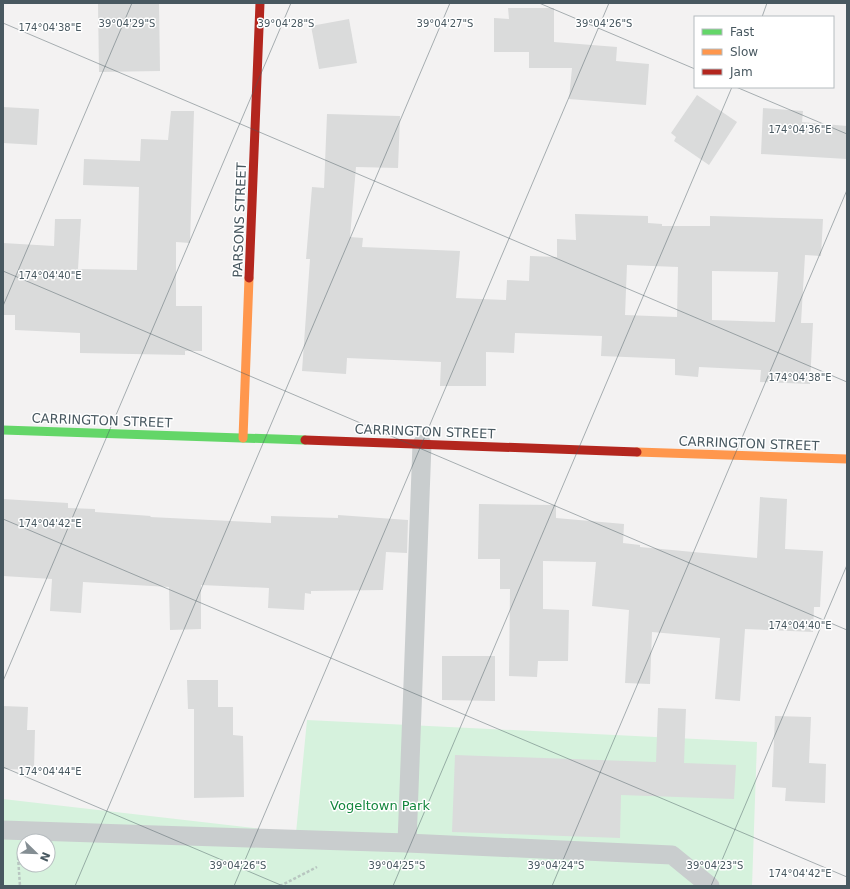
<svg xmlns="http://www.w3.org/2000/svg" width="850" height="889" font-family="'DejaVu Sans',sans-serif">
<rect width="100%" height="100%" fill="#f3f2f2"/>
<path fill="#d6f2dd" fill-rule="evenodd" d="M 307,720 L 757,742 L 752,886 L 3,886 L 3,799 L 296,833 ZM 24,841 L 48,841 L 48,865 L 24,865 Z"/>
<g fill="#dadbdb" fill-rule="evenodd">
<path d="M 98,3 L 159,4 L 160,71 L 99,72 Z"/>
<path d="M 508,8 L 554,8 L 554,42 L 617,47 L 616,61 L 649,64 L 646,105 L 569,99 L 572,68 L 529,68 L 529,52 L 494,52 L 494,18 L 509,19 Z"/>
<path d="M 349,19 L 357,63 L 319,69 L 311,26 Z"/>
<path d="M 697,95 L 737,122 L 709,165 L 674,141 L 676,137 L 671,133 Z"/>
<path d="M 3,107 L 39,109 L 37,145 L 3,143 Z"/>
<path d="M 763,108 L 803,111 L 802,122 L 847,126 L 847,159 L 761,154 Z"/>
<path d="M 171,111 L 194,111 L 190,243 L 176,242 L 176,306 L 202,306 L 202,351 L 185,351 L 185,355 L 80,353 L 80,333 L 15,330 L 15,315 L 3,315 L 3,243 L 54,246 L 55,219 L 81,219 L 78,269 L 137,270 L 139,187 L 83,185 L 84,159 L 140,161 L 141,139 L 168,140 Z"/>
<path d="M 327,114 L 400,116 L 398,168 L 356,167 L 350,237 L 363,238 L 362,247 L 460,251 L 456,298 L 506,300 L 507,280 L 529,281 L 530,256 L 557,257 L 557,239 L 576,240 L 575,214 L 648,216 L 648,223 L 662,224 L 662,226 L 710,226 L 710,216 L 823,219 L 821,256 L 805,255 L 801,323 L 813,323 L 810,384 L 760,382 L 761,370 L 699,367 L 698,377 L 675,375 L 675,359 L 601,356 L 602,336 L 515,333 L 514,353 L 486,352 L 486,386 L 440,386 L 441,362 L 347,358 L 346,374 L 302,371 L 310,259 L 306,259 L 312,187 L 324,188 ZM 627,265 L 678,267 L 677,317 L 625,315 ZM 712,271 L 778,272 L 775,322 L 712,320 Z"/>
<path d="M 760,497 L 787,499 L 785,549 L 823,551 L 820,607 L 814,607 L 813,632 L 745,629 L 740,701 L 715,699 L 720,638 L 652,632 L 650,684 L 625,683 L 629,610 L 592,606 L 596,562 L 543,561 L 543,609 L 569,610 L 568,661 L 538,661 L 537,677 L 509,676 L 510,589 L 500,589 L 500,559 L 478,559 L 479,504 L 556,505 L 556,518 L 624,524 L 623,543 L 640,545 L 640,547 L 757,558 Z"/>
<path d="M 3,499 L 68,503 L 68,508 L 95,509 L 95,512 L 151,516 L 150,517 L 271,523 L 271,516 L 338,518 L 338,515 L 408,520 L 407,553 L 386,552 L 383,590 L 311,591 L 311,594 L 305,593 L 304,610 L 268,608 L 269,588 L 201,585 L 201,629 L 170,630 L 169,587 L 83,582 L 81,613 L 50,611 L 52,579 L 3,576 Z"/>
<path d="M 442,656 L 495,656 L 495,701 L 442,700 Z"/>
<path d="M 187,680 L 218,680 L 218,707 L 233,707 L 233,735 L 243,736 L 244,797 L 194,798 L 194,709 L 188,709 Z"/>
<path d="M 3,706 L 28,707 L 27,730 L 35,730 L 34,770 L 3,769 Z"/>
<path d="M 658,708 L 686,709 L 684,763 L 736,765 L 734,799 L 621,795 L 620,838 L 452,832 L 455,755 L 656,762 Z"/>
<path d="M 775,716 L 811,717 L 809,763 L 826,764 L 825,803 L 785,801 L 786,788 L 772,787 Z"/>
</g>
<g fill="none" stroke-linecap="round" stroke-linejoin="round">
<g stroke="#b8c6c0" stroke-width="2.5" stroke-dasharray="3 2" stroke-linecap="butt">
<path d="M 18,857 L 20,886"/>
<path d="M 280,886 L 317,867"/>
</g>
<g stroke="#c9cdce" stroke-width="19">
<path d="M 3,830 L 407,843 L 672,855 L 710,886"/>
<path d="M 407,843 L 422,444"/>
</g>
<path stroke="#63d668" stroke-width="9" d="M 3,430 L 305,440"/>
<g stroke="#ff974d" stroke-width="9">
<path d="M 243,438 L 249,278"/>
<path d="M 637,452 L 847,459"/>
</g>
<g stroke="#b3261e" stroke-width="9">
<path d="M 249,278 L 260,3"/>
<path d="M 305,440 L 637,452"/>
</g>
</g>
<path fill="none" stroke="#485860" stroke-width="1" stroke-opacity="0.45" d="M 539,3 L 695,69M 762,17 L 767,3M 3,23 L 847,382M 736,87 L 847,134M 3,271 L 847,630M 3,306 L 132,3M 3,519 L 847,877M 3,681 L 291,3M 3,767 L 283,886M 75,886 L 450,3M 234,886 L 609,3M 393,886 L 732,87M 552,886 L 847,190M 711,886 L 847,565"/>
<g text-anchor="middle" stroke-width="3" stroke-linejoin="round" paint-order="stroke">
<g font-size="13" fill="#485860" stroke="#fff">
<text transform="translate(239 220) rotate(-88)" y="5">PARSONS STREET</text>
<text transform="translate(102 420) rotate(2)" y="5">CARRINGTON STREET</text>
<text transform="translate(425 431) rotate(2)" y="5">CARRINGTON STREET</text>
<text transform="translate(749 443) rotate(2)" y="5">CARRINGTON STREET</text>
</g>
<g font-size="13" fill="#14873e" stroke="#fff">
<text x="380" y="810">Vogeltown Park</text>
</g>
</g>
<g font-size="10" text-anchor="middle" fill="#485860" stroke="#fff" stroke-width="3" stroke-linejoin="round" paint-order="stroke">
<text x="127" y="27">39°04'29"S</text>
<text x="286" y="27">39°04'28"S</text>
<text x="445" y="27">39°04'27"S</text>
<text x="604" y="27">39°04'26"S</text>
<text x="50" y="31">174°04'38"E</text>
<text x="800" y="133">174°04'36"E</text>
<text x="50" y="279">174°04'40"E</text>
<text x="800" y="381">174°04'38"E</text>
<text x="50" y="527">174°04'42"E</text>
<text x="800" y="629">174°04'40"E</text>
<text x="50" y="775">174°04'44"E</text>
<text x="238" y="869">39°04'26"S</text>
<text x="397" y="869">39°04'25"S</text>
<text x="556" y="869">39°04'24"S</text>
<text x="715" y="869">39°04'23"S</text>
<text x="800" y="877">174°04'42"E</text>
</g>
<rect width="850" height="889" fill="none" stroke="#485860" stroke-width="8"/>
<rect x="694" y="16" width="140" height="72" fill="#ffffff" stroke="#b6bcbf"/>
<rect x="702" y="29" width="20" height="6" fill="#63d668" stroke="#b6bcbf"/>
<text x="730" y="36" font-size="12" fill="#485860">Fast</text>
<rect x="702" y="49" width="20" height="6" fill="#ff974d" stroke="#b6bcbf"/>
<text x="730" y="56" font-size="12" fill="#485860">Slow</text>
<rect x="702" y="69" width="20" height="6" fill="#b3261e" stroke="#b6bcbf"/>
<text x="730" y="76" font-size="12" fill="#485860">Jam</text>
<g transform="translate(36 853) rotate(113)"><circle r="19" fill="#ffffff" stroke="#b6bcbf"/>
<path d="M0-3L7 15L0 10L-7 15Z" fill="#848e93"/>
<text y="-6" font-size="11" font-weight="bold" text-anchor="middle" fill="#485860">N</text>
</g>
</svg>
